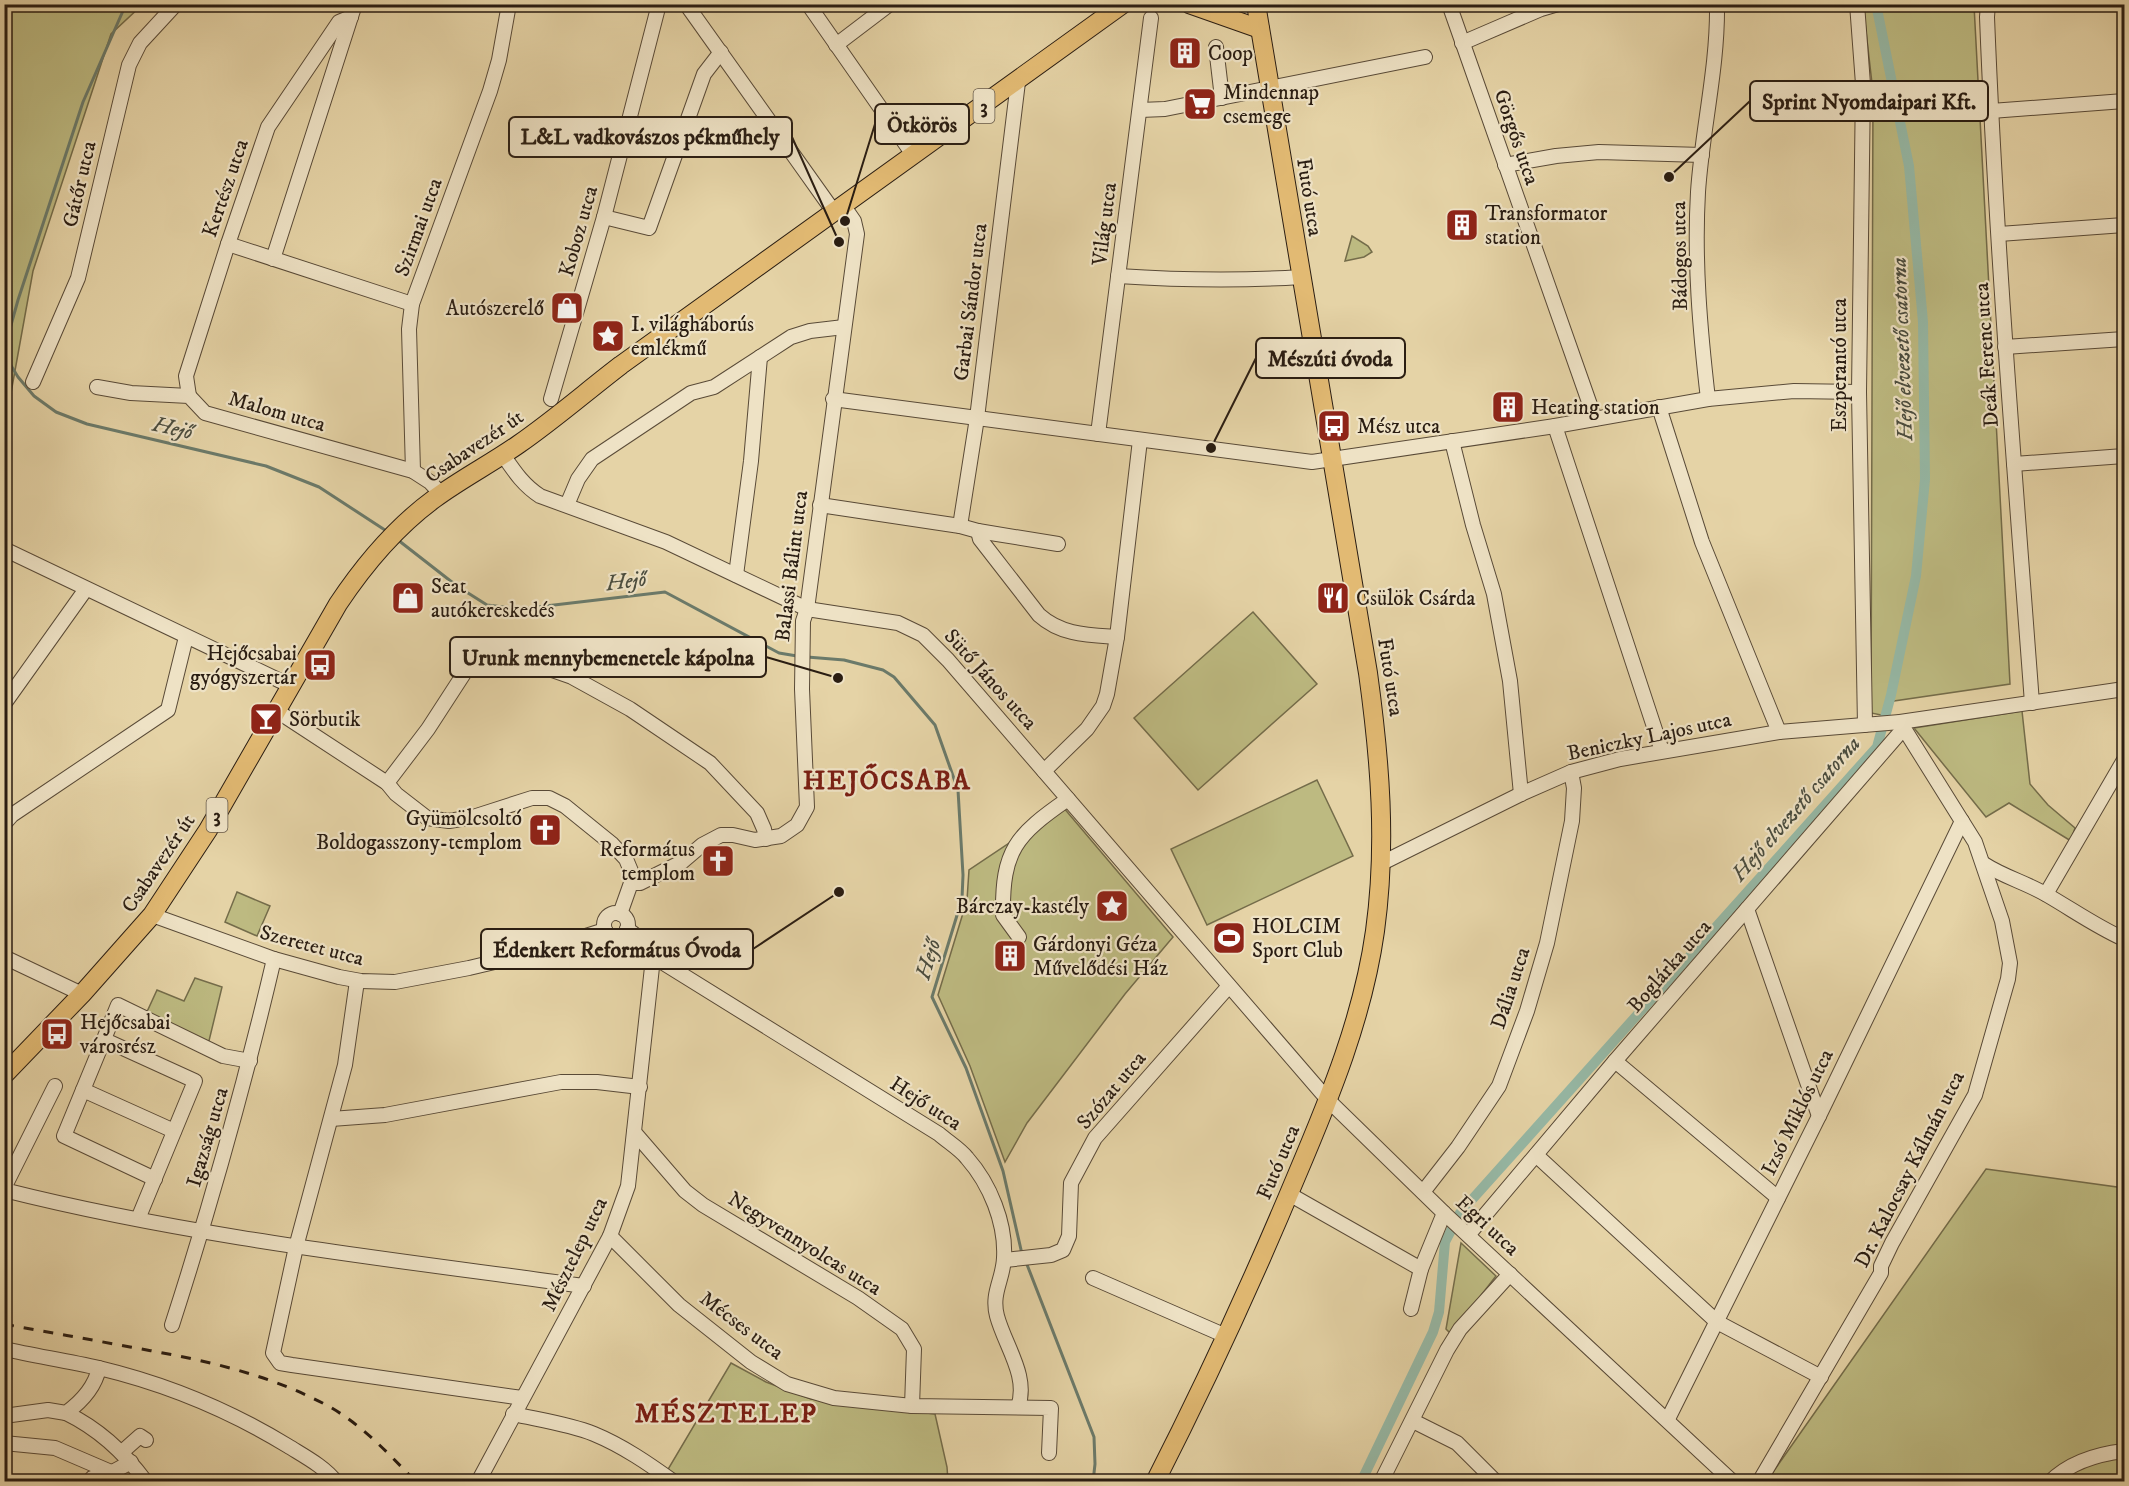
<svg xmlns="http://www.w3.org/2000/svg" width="2129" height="1486" font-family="'IM FELL DW Pica',serif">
<rect width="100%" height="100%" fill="#e5d3a6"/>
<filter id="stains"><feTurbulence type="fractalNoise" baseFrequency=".00333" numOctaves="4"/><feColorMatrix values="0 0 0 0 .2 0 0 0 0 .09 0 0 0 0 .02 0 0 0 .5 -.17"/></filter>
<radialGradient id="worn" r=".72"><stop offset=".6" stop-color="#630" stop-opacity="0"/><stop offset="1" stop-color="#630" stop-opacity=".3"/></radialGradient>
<g fill="#bdba81" stroke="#746c4a" stroke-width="1.5">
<path d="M 5,4 L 142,5 L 111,34 L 33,271 L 5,426 Z"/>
<path d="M 1863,5 L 1974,5 L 2010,684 L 1894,701 L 1881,715 L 1871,713 L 1873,92 Z"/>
<path d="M 1352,236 L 1368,246 L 1372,252 L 1364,257 L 1345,261 Z"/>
<path d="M 1253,612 L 1317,684 L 1198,790 L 1134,718 Z"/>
<path d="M 2022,711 L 2030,784 L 2048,805 L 2075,828 L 2071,841 L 2009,803 L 1986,817 L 1914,728 Z"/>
<path d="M 1317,780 L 1353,856 L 1207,925 L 1171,849 Z"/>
<path d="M 1063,807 L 1173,937 L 1125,994 L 1027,1123 L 1005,1162 L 970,1066 L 938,995 L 967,900 L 969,870 Z"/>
<path d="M 237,892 L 270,906 L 257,936 L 225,922 Z"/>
<path d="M 195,978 L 222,987 L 208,1045 L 146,1014 L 157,990 L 184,1001 Z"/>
<path d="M 1986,1169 L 2124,1188 L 2124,1481 L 1766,1482 Z"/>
<path d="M 1461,1243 L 1496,1276 L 1451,1334 L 1446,1329 Z"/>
<path d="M 731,1363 L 766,1382 L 811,1399 L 935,1414 L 947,1467 L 948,1481 L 684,1482 L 667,1471 Z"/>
</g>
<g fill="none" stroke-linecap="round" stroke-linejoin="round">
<g stroke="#6b7a6a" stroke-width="3">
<path d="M 126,4 L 83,102 L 18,300 L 6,343 L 7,359 L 18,377 L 34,396 L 56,412 L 87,424 L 266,466 L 319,487 L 388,532"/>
<path d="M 398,540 L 457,586 L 487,605 L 520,609 L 665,592 L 779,653 L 797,656"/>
<path d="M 807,657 L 844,660 L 883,670 L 894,677 L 935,725 L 958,790 L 963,875 L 962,899 L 932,997 L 966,1068 L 1003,1171 L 1022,1254"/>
<path d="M 1026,1262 L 1094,1437 L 1095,1464 L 1093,1482"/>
</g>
<path stroke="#96b8a5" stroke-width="10" d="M 1361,1482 L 1433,1332 L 1439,1312 L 1445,1242 L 1460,1213 L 1877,747 L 1891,695 L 1916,576 L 1925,479 L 1923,322 L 1909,166 L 1876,4"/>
<g stroke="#594a37" stroke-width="16">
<g id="minor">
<path d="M 686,4 L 834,212"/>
<path d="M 808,4 L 914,156"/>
<path d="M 1449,4 L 1595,419"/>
<path d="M 1857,4 L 1863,84 L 1859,392 L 1865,725"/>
<path d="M 1988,4 L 1987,17 C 1996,246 2015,475 2032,703"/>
<path d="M 1462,43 L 1541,9 L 1558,4"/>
<path d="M 836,45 L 890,4"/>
<path d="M 1216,47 L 1222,98"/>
<path d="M 1140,110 L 1165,109 L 1425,57"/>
<path d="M 1991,111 L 2124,101"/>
<path d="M 1505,165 L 1556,156 L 1599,152 L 1702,155"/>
<path d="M 604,217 L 649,228 L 704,74 L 721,52"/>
<path d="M 1999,234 L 2124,225"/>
<path d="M 228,244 L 412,304"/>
<path d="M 273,259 L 355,4"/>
<path d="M 1118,276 C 1179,280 1240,281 1301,277"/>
<path d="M 2005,347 L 2124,339"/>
<path d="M 33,382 L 78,278 L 129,65 L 140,43 L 176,4"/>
<path d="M 97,387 L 131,393 L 189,396 L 205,413 L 413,471 L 430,482 L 441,494"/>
<path d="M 189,396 L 186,376 L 228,244 L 268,127 L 339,22 L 351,17"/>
<path d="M 551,399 L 604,217 L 659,4"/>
<path d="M 833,399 L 1312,462 L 1555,426 L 1708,399 L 1794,391 L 1859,392"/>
<path d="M 1708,399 C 1700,330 1694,261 1698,192 C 1702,130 1718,67 1717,4"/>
<path d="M 1659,407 L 1702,542 L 1779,732"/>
<path d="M 1555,426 L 1662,751"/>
<path d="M 1098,434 L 1151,18"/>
<path d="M 1452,441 L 1473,525 L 1494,594 L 1510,681 L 1521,794"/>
<path d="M 503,455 C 514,471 523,485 540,496 L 666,542 L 807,609 L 898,623 L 923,635 L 948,660 L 1328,1100 L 1444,1213 L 1733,1482"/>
<path d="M 2014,464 L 2124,456"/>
<path d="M 413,471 L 409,329 L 412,304 L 490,91 L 499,60 L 509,4"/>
<path d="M 567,505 L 578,479 L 592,459 L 691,393 L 714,387 L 791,337 L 810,331 L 844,327"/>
<path d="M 820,505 L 960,526 L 978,531 L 1058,544"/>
<path d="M 960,526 L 977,418 L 1018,82"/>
<path d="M 978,531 L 980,539 L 1039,615 C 1061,635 1088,635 1117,637"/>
<path d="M 4,549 L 291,686"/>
<path d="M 736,575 L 751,461 L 760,357"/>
<path d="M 4,704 L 86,589"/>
<path d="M 277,711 L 387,783 L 396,794 L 427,818 L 449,821 L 473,817 L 532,798 L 549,798 L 565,806 L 612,844 L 626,859 L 631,871 L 631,883"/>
<path d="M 1044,771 L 1087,729 L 1103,706 L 1107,694 L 1117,637 L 1140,440"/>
<path d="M 387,783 L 428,729 L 476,655 L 481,650 L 489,648 L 572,677 L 630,709 L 710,763 L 757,813 L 764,829 L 766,839"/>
<path d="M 4,824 L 12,815 L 168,710 L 186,637"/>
<path d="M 1382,863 L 1521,794 L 1571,772 L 1620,759 L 1779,732 L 1900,722 L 2124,689"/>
<path d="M 1984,864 C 2004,877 2027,883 2047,895 C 2073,910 2097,927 2124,939"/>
<path d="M 2046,894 L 2124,760"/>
<path d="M 1747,909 L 1819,1116"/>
<circle cx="616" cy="925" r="12"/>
<path d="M 620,914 L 631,883 L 640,883 L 682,862 L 702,845 L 721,835 L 733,835 L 755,840 L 781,836 L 797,825 L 807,807 L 802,689 L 803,621 L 807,609 L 857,234 L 854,221 L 843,205"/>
<path d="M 152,915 L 274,959 L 339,977 L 361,981 L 395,982 L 469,968 L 532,953 L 605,930"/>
<path d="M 620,936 L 939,1134 C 948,1142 960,1149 967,1158 C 990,1184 1006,1223 1004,1258 C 1003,1280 991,1293 997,1316 C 1005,1346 1029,1376 1018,1407"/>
<path d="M 1019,937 L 1003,915 C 1002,850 1016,835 1068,799"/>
<path d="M 4,957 L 82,994"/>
<path d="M 357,981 L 345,1065 L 296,1247 L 273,1353 L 280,1363 L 292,1365 L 522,1398"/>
<path d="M 105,1040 L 195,1081 L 138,1219"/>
<path d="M 1615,1061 L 1778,1198"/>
<path d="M 83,1090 L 174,1131"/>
<path d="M 331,1119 L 385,1115 L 561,1082 L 597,1082 L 640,1087"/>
<path d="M 634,1132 L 685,1191 L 703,1205 L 858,1298 L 902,1329 L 914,1349 L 912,1406"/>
<path d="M 1536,1155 L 1717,1322 L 1821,1377"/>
<path d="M 155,1179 L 64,1136 L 118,1005 L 223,1056 L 250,1061"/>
<path d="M 4,1188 L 55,1086"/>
<path d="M 4,1190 C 195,1238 390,1259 584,1286"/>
<path d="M 1423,1192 L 1458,1147 L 1499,1086 L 1527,1011 L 1547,943 L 1572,821 L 1574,788 L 1571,772"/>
<path d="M 1289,1194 L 1421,1269"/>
<path d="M 1469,1234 L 1615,1061 L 1904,728"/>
<path d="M 610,1236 L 679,1305 L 751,1362 L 787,1384 L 834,1398 L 912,1406 L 1051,1408 L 1049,1453"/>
<path d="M 1005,1260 L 1051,1255 L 1063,1250 L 1069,1236 L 1071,1183 L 1095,1138 L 1229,986"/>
<path d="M 1093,1278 L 1226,1336"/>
<path d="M 1411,1309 L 1421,1269 L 1444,1213"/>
<path d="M 172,1325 C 211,1204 245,1083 274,959"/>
<path d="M 4,1349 C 36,1356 68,1361 99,1368 C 166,1384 229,1410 288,1446 C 304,1456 325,1467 336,1482"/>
<path d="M 66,1413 C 99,1429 124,1452 146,1482"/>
<path d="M 513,1414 C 540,1420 569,1424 594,1434 C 623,1446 649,1464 674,1482"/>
<path d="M 4,1416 L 48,1410 L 66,1413 C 81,1402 95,1387 99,1368"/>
<path d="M 1668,1419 L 1819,1116 L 1962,821"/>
<path d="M 1413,1421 L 1457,1443 L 1496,1482"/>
<path d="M 4,1443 L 55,1448 L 111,1472"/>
<path d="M 122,1452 L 140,1436 L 146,1440"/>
<path d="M 92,1478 L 105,1476 L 131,1462"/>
<path d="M 478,1482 L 610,1236 L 628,1186 L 653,958 C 648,945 639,937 627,929"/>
<path d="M 1381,1482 L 1447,1350 L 1460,1329 L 1510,1274"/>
<path d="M 1759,1482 L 1881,1273 L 1881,1266 L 1892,1243 L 1975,1095 L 2008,979 L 2010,963 L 2002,921 L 1975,842 L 1900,722"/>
<path d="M 2050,1482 C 2069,1463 2098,1454 2124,1451"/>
</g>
</g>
<g stroke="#2a1d12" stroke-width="20">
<g id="major">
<path d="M 1189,4 L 1260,29"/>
<path d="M 4,1075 L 82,994 L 152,915 L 208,830 L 338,604 C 364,565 396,527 434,499 C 461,479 492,463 519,444 C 555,419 587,391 621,365 L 1123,4"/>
<path d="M 1155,1482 C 1206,1382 1253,1280 1296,1177 C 1330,1097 1363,1017 1375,931 C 1387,844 1380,760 1368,673 L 1256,4"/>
</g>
</g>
<use href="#minor" stroke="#eee2c5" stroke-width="14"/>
<use href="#major" stroke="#e2ba73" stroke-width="18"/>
<path stroke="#2a1d12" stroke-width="3" stroke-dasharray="10 10" stroke-linecap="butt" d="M 4,1324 C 46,1332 88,1339 130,1347 C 199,1359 268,1373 330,1407 C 363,1426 389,1454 416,1482"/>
</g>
<defs>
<g id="building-square" transform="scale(1.725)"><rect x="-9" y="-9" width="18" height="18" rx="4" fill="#8f2418" stroke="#eee2c5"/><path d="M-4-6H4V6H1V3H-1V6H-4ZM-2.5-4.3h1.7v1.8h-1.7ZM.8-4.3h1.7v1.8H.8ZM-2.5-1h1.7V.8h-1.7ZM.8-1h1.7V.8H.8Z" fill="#fff"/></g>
<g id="supermarket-square" transform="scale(1.725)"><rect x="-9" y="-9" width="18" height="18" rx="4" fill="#8f2418" stroke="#eee2c5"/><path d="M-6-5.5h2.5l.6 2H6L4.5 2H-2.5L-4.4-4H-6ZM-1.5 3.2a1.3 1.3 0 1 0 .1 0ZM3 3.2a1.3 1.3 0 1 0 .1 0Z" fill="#fff"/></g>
<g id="shop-square" transform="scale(1.725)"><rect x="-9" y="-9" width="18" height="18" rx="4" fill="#8f2418" stroke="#eee2c5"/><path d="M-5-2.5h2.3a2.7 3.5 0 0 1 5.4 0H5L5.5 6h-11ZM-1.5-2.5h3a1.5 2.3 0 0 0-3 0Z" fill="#fff"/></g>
<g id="sight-square" transform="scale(1.725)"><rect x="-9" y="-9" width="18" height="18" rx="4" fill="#8f2418" stroke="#eee2c5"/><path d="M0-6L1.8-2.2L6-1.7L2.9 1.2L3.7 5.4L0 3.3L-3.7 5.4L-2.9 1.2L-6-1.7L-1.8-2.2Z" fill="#fff"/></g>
<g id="bus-square" transform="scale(1.725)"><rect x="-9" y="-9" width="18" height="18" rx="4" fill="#8f2418" stroke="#eee2c5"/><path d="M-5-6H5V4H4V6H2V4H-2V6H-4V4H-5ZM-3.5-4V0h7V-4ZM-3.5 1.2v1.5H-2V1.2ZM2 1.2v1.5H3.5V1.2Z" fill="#fff"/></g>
<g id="restaurant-square" transform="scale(1.725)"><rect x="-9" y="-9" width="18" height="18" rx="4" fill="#8f2418" stroke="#eee2c5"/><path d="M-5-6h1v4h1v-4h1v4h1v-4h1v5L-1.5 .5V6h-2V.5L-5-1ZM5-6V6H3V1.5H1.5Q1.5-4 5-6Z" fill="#fff"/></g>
<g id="bar-square" transform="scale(1.725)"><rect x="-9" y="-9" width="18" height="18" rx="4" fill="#8f2418" stroke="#eee2c5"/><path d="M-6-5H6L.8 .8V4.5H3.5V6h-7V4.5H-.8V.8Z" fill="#fff"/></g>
<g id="church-square" transform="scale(1.725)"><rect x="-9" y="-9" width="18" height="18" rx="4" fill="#8f2418" stroke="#eee2c5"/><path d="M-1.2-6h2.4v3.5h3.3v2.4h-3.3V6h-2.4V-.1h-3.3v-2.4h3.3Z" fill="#fff"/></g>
<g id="stadium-square" transform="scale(1.725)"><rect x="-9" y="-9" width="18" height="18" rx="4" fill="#8f2418" stroke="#eee2c5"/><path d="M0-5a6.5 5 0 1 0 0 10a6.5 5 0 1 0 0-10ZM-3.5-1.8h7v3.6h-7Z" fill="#fff"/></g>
</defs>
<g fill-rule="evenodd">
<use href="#building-square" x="1185" y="53"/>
<use href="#supermarket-square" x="1200" y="104"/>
<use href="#building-square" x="1462" y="225"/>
<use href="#shop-square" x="567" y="308"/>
<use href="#sight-square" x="608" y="336"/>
<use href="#building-square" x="1508" y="407"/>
<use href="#bus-square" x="1334" y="426"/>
<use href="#shop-square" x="408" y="598"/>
<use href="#restaurant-square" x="1333" y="598"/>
<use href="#bus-square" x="320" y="665"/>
<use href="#bar-square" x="266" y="719"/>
<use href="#church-square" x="545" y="830"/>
<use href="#church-square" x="718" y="861"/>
<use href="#sight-square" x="1112" y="906"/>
<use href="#stadium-square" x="1229" y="938"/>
<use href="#building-square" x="1010" y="956"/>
<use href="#bus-square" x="57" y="1034"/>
</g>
<g text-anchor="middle" stroke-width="4.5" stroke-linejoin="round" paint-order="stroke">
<g fill="#eee2c5" stroke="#655848" stroke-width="1.5">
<rect x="973.5" y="89" width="21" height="34" rx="4.5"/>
<rect x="206.5" y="798" width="21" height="34" rx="4.5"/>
</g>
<g font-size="20" font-weight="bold" fill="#2a1d12">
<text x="984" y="113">3</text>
<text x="217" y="822">3</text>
</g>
<g font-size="21" fill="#2a1d12" stroke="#eee2c5" text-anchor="start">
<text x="1208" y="60">Coop</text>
<text x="1223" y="99">Mindennap<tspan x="1223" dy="24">csemege</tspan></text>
<text x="1485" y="220">Transformator<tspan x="1485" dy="24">station</tspan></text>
<text x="544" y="315" text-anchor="end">Autószerelő</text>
<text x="631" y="331">I. világháborús<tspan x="631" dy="24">emlékmű</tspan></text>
<text x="1531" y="414">Heating station</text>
<text x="1357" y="433">Mész utca</text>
<text x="431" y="593">Seat<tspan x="431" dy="24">autókereskedés</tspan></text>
<text x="1356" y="605">Csülök Csárda</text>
<text x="297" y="660" text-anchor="end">Hejőcsabai<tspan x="297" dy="24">gyógyszertár</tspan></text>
<text x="289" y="726">Sörbutik</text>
<text x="522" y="825" text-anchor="end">Gyümölcsoltó<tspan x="522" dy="24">Boldogasszony-templom</tspan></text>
<text x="695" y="856" text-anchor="end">Református<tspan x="695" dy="24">templom</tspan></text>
<text x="1089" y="913" text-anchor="end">Bárczay-kastély</text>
<text x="1252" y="933">HOLCIM<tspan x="1252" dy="24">Sport Club</tspan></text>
<text x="1033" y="951">Gárdonyi Géza<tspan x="1033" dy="24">Művelődési Ház</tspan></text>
<text x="80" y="1029">Hejőcsabai<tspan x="80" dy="24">városrész</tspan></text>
</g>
<g font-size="21" fill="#2a1d12" stroke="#eee2c5">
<text transform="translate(1517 137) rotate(71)" y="7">Görgős utca</text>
<text transform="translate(79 184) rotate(-77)" y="7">Gátőr utca</text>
<text transform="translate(225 188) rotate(-71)" y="7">Kertész utca</text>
<text transform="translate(1310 197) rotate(81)" y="7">Futó utca</text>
<text transform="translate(1104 224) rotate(-83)" y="7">Világ utca</text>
<text transform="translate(418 227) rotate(-70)" y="7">Szirmai utca</text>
<text transform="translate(578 231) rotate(-74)" y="7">Koboz utca</text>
<text transform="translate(1679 256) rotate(-91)" y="7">Bádogos utca</text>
<text transform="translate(970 302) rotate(-83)" y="7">Garbai Sándor utca</text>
<text transform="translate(1986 355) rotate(-94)" y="7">Deák Ferenc utca</text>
<text transform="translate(1839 365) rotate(-90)" y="7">Eszperantó utca</text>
<text transform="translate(277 411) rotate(16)" y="7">Malom utca</text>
<text transform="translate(474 446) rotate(-34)" y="7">Csabavezér út</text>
<text transform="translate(791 566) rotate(-83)" y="7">Balassi Bálint utca</text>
<text transform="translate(1391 677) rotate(81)" y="7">Futó utca</text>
<text transform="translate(991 679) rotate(48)" y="7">Sütő János utca</text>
<text transform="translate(1649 736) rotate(-12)" y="7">Beniczky Lajos utca</text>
<text transform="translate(158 863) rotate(-56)" y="7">Csabavezér út</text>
<text transform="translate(312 945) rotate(15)" y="7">Szeretet utca</text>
<text transform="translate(1669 966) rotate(-49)" y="7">Boglárka utca</text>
<text transform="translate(1510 988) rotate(-72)" y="7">Dália utca</text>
<text transform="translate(1111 1090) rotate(-50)" y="7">Szózat utca</text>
<text transform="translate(926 1103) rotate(33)" y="7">Hejő utca</text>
<text transform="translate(1797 1112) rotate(-64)" y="7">Izsó Miklós utca</text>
<text transform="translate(207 1137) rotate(-74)" y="7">Igazság utca</text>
<text transform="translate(1278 1162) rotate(-67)" y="7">Futó utca</text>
<text transform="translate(1909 1169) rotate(-63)" y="7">Dr. Kalocsay Kálmán utca</text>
<text transform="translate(1488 1225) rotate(43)" y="7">Egri utca</text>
<text transform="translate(805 1243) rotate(32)" y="7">Negyvennyolcas utca</text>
<text transform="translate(574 1254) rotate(-64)" y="7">Mésztelep utca</text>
<text transform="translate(742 1325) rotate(37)" y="7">Mécses utca</text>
</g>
<g font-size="22" font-style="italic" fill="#4a4c3e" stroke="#eee2c5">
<text transform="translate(1901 349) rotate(-92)" y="8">Hejő elvezető csatorna</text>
<text transform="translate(173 427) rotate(13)" y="8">Hejő</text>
<text transform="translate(626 580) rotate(-7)" y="8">Hejő</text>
<text transform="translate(1795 808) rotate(-49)" y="8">Hejő elvezető csatorna</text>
<text transform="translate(927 959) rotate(-73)" y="8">Hejő</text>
</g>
<g font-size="27" font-weight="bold" letter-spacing="1.5" fill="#7a1f14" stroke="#eee2c5">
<text x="887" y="789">HEJŐCSABA</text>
<text x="726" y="1422">MÉSZTELEP</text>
</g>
</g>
<path fill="none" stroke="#2a1d12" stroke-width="2" d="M1669 177L1750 101M845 221L875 124M839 242L792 137M1211 448L1256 358M838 678L766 657M839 892L753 949"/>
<g fill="#2a1d12" stroke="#eee2c5" stroke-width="2">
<circle cx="1669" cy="177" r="6"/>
<circle cx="845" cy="221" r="6"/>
<circle cx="839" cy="242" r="6"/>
<circle cx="1211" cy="448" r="6"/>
<circle cx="838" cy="678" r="6"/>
<circle cx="839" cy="892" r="6"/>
</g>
<g fill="#eee2c5" stroke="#2a1d12" stroke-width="2">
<rect x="1750" y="81" width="238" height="40" rx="6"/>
<rect x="875" y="104" width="94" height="40" rx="6"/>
<rect x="509" y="117" width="283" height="40" rx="6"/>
<rect x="1256" y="338" width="149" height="40" rx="6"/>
<rect x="450" y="637" width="316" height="40" rx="6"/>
<rect x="481" y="929" width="272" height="40" rx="6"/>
</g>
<g font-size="22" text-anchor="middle" font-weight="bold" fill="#2a1d12">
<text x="1869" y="109">Sprint Nyomdaipari Kft.</text>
<text x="922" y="132">Ötkörös</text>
<text x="650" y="144">L&amp;L vadkovászos pékműhely</text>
<text x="1330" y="366">Mészúti óvoda</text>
<text x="608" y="665">Urunk mennybemenetele kápolna</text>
<text x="617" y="957">Édenkert Református Óvoda</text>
</g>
<rect width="2129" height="1486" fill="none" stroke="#e5d3a6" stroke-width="24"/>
<rect x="6" y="6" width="2117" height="1474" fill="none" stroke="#2a1d12" stroke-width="3"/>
<rect x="12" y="12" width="2105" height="1462" fill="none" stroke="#2a1d12" stroke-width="1.5"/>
<rect width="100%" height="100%" filter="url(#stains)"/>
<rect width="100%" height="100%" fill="url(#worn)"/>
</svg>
